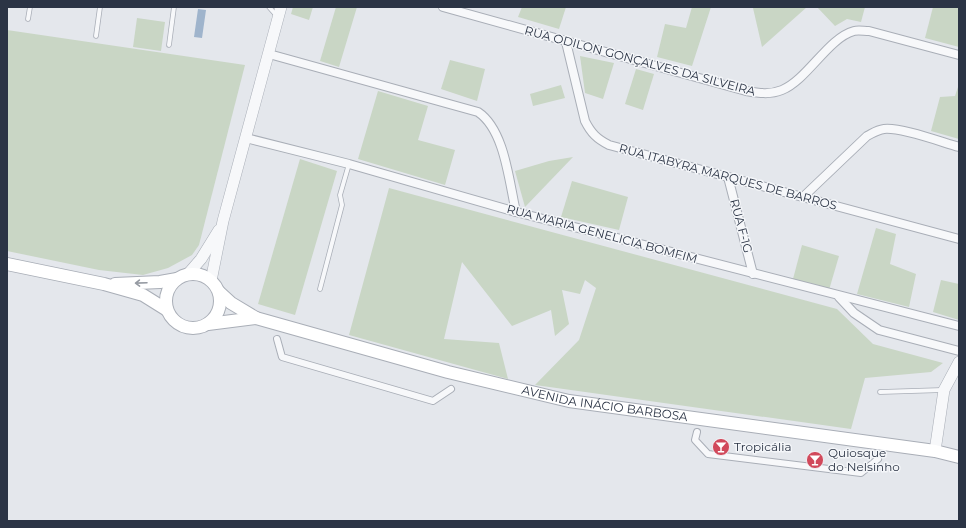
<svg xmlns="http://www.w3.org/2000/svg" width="966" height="528" font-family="Montserrat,sans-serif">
<rect width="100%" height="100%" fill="#e4e7ec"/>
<g fill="#c9d6c5">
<path d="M 293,7 L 313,7 L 309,20 L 291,14 Z"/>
<path d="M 336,7 L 357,7 L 339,67 L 320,61 Z"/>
<path d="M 522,7 L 566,7 L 559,29 L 518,17 Z"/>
<path d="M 692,7 L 711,7 L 692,66 L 657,57 L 665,24 L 686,28 Z"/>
<path d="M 754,7 L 807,7 L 762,47 L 753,8 Z"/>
<path d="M 817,7 L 865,7 L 861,22 L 847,19 L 835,26 Z"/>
<path d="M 933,7 L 959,7 L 959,47 L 925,38 Z"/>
<path d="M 137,18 L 165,22 L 161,51 L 133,47 Z"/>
<path d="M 7,30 L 245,65 L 199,245 L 192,255 L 168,268 L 143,275 L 99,270 L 7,251 Z"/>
<path d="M 580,56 L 614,63 L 603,99 L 585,93 Z"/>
<path d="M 450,60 L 485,69 L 477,101 L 441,89 Z"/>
<path d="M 636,69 L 654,74 L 643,110 L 625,104 Z"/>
<path d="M 959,84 L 959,139 L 931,131 L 940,97 L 955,96 Z"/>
<path d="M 561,85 L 565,98 L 533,106 L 530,94 Z"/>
<path d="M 378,91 L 428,106 L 418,140 L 455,150 L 445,185 L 358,159 Z"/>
<path d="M 573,157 L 525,207 L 515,171 L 549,161 Z"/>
<path d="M 300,159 L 337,171 L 295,315 L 258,304 Z"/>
<path d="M 572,181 L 628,197 L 619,230 L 561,217 Z"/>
<path d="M 389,188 L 837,309 L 873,344 L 943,363 L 931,372 L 865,378 L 851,429 L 535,385 L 579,340 L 596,288 L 585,280 L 580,294 L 562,290 L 569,324 L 555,336 L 551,310 L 512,326 L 462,262 L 444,339 L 499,343 L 508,379 L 349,335 Z"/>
<path d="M 876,228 L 896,234 L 890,264 L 916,274 L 909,307 L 857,294 Z"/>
<path d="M 802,245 L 839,256 L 829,290 L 793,279 Z"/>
<path d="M 941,280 L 959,284 L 959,320 L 933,312 Z"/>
</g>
<path fill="#9fb4cc" d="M 198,9 L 206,10 L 202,38 L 194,37 Z"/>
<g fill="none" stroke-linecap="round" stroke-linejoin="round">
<g stroke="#a9aeb7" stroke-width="5.5">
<g id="service">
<path d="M 269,7 L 277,16"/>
<path d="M 28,19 L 30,7"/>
<path d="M 96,36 L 100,7"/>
<path d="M 169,45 L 174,7"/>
<path d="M 320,289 L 342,205 L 340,195 L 349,164"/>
<path d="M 880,392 L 943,390"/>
</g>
</g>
<g stroke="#a9aeb7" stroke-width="8">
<g id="pedestrian">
<path d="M 277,339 L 282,357 L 433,401 L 451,389"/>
<path d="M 697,432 L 695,440 L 708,454 L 861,473 L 878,459"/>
</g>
</g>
<g stroke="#a9aeb7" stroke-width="10">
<g id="minor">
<path d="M 443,7 L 746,91 C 758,93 770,95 782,90 C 808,79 828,38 854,31 C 858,30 864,31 869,31 L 959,55"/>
<path d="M 566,42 L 585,121 C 591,133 597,139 609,145 L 959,239"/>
<path d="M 269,54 L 478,112 C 505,130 509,182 516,212"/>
<path d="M 246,138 L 349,164 L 516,212 L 959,326"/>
<path d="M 728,177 L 753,274"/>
<path d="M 803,197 L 867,136 C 873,133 877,130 884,129 C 901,127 941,142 959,147"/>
<path d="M 839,297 L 854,313 L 879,330 L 959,351"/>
</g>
</g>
<g stroke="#a9aeb7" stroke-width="12">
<g id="tertiary">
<path d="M 188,274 L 201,259 L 219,230"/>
<path d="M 211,281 L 223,221 L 281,7"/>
<path d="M 935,451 L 944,390 L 959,362"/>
</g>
</g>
<g stroke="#a9aeb7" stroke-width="14">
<g id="secondary">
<path d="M 7,264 L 104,284 L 143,295 L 167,310"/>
<circle cx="193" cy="301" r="27"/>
<path d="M 115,284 L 160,282 L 177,279"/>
<path id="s1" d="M 219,292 L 231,303 L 256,318 L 448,372 L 569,401 L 935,451 L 959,457"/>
<path d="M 208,324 L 256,318"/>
</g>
</g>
<use href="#service" stroke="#f7f8fa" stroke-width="4"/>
<use href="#pedestrian" stroke="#f7f8fa" stroke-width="6"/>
<use href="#minor" stroke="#f7f8fa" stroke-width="8"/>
<use href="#tertiary" stroke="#f7f8fa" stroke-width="11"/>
<use href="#secondary" stroke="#fff" stroke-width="12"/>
</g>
<defs><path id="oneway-shaft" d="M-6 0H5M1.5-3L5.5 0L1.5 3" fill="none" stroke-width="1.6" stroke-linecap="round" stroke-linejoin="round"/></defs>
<use stroke="#959aa2" href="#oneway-shaft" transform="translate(141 283) rotate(178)"/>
<defs>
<g id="bar-disc" transform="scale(0.9)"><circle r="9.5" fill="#d1495b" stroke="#f4f6f9"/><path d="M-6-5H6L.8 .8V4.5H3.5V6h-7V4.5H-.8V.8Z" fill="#fff"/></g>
</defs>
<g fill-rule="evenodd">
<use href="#bar-disc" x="721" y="447"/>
<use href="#bar-disc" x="815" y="460"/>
</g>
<g text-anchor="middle" stroke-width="3" stroke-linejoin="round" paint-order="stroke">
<g font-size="12" fill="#2b3445" stroke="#f4f6f9">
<text transform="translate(640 61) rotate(15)" y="4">RUA ODILON GONÇALVES DA SILVEIRA</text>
<text transform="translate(728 177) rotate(15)" y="4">RUA ITABYRA MARQUES DE BARROS</text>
<text transform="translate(741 226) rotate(75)" y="4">RUA F-1G</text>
<text transform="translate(602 234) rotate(15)" y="4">RUA MARIA GENELICIA BOMFIM</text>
<text dy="4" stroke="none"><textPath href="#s1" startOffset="405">AVENIDA INÁCIO BARBOSA</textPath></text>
</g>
<g font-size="12" fill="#2b3445" stroke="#f4f6f9" text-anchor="start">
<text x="734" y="451">Tropicália</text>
<text x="828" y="457">Quiosque<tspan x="828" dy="14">do Nelsinho</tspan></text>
</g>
</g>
<rect width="966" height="528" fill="none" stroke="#2b3445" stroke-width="16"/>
</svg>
